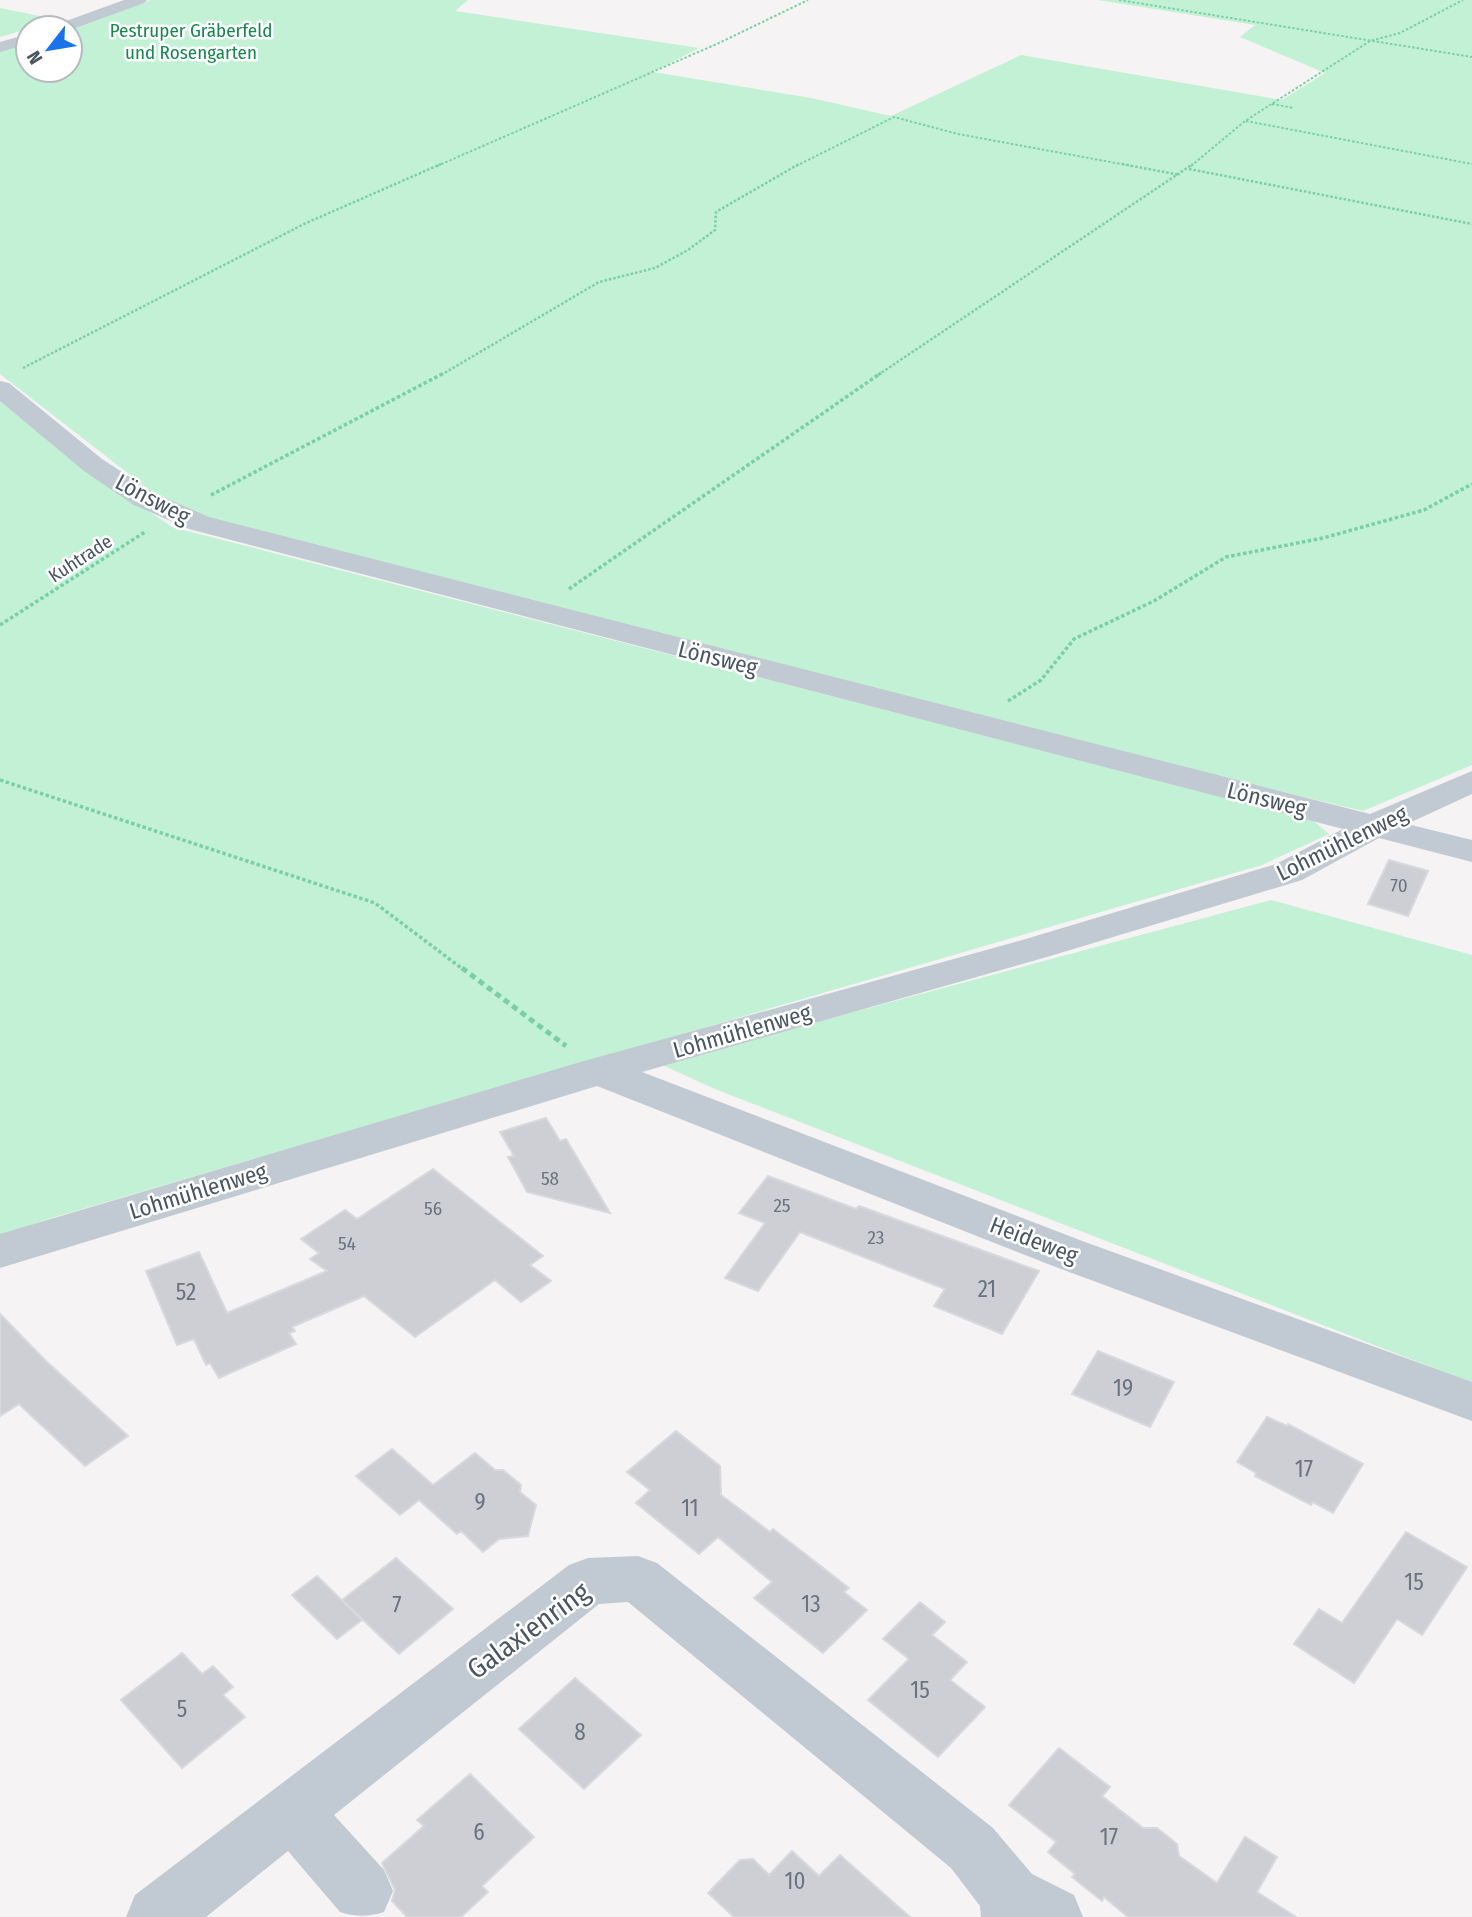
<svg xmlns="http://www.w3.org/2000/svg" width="1472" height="1917" font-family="'Fira Sans Condensed',sans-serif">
<rect width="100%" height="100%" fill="#f5f3f3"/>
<g fill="#c3f1d5">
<path d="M 151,0 L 468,0 L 455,11 L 699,48 L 653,72 L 811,98 L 891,116 L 1021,55 L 1282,100 L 1325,73 L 1240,37 L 1255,25 L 1098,0 L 1472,0 L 1472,765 L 1363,811 L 975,718 L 218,522 L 156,495 L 0,374 L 0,50 L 28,42 L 28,70 L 70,70 L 70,28 Z"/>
<path d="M 0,8 L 59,20 L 0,37 Z"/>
<path d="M 0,397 L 87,469 L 172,527 L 1311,819 L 1329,834 L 1262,865 L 48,1219 L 0,1236 Z"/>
<path d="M 1271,900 L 1472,955 L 1472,1383 L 715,1089 L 660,1064 Z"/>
</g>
<g fill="#cdcfd5" stroke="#d7d9de" stroke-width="2">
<path d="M 1389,860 L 1428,871 L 1408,916 L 1368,904 Z"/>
<path d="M 546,1118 L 560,1141 L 566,1139 L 610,1213 L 527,1192 L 508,1157 L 514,1156 L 500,1132 Z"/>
<path d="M 433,1169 L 543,1256 L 530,1265 L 551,1281 L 521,1302 L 495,1280 L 415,1337 L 364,1296 L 292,1327 L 295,1331 L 289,1333 L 296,1344 L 219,1378 L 210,1363 L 206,1365 L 194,1339 L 177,1345 L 146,1271 L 199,1252 L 227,1313 L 327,1271 L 310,1259 L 319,1253 L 301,1239 L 345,1210 L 357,1219 Z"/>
<path d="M 768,1176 L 856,1209 L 859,1206 L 1039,1271 L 1002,1334 L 934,1306 L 945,1289 L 800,1232 L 758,1291 L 725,1278 L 765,1223 L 739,1213 Z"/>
<path d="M 0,1314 L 46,1361 L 128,1436 L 85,1466 L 19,1404 L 0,1416 Z"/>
<path d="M 1098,1351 L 1174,1382 L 1150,1427 L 1072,1394 Z"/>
<path d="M 1267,1417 L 1287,1426 L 1288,1424 L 1363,1464 L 1333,1513 L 1313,1502 L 1311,1505 L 1255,1476 L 1256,1473 L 1237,1462 Z"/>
<path d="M 676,1431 L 720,1466 L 721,1495 L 770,1532 L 773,1529 L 849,1588 L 844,1592 L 867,1610 L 823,1653 L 754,1598 L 772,1582 L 718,1537 L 699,1554 L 636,1503 L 650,1490 L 627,1472 Z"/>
<path d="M 392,1449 L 433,1485 L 475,1453 L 495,1470 L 503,1470 L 521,1485 L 520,1492 L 536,1505 L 528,1536 L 499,1539 L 483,1552 L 461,1531 L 457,1534 L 419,1500 L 400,1515 L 356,1476 Z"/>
<path d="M 1406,1532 L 1467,1567 L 1422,1635 L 1397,1619 L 1354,1683 L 1294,1644 L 1319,1609 L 1342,1623 Z"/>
<path d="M 396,1558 L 453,1609 L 399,1654 L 342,1600 Z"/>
<path d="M 317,1576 L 362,1620 L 337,1639 L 292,1595 Z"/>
<path d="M 920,1602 L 945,1622 L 932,1635 L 967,1662 L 950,1680 L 985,1707 L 938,1757 L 868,1700 L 909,1659 L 883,1639 Z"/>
<path d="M 182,1653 L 202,1674 L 213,1666 L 233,1687 L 223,1695 L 245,1717 L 182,1768 L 121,1700 Z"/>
<path d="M 575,1678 L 641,1735 L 584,1789 L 519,1729 Z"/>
<path d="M 1059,1748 L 1110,1787 L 1102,1796 L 1143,1828 L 1157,1828 L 1177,1844 L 1179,1856 L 1217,1883 L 1245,1837 L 1277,1857 L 1257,1892 L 1296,1917 L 1128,1917 L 1104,1897 L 1102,1901 L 1072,1877 L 1075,1874 L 1048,1852 L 1056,1842 L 1009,1805 Z"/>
<path d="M 470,1774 L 534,1837 L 482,1886 L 488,1892 L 461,1917 L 407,1917 L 392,1901 L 395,1890 L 382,1863 L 424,1826 L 417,1820 Z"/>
<path d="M 792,1851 L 819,1876 L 840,1855 L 910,1917 L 734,1917 L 708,1893 L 740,1860 L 753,1859 L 769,1875 Z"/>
</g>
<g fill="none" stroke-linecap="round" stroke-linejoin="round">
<g stroke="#7ad0a6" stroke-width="2" stroke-dasharray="2.5 2" stroke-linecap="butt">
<path d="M 1119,0 L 1472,57"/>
<path d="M 1272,104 L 1294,108"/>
<path d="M 1246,121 L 1472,164"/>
<path d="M 437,166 L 719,43 L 808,0"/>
<path d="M 796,166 L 894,117 L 958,134 L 1132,166"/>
<path d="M 1191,166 L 1245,121 L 1370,41 L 1400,33 L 1463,0"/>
</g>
<g stroke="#7ad0a6" stroke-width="2.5" stroke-dasharray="2.5 2" stroke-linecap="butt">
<path d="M 1122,164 L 1180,175"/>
<path d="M 1189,169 L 1472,224"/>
<path d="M 23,368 L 304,224 L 441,164"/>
<path d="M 441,375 L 599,282 L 655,268 L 688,250 L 715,230 L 716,212 L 799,164"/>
<path d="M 878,375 L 1193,164"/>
</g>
<g stroke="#7ad0a6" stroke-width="3.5" stroke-dasharray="3.5 2.5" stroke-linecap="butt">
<path d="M 211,495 L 444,373"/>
<path d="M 569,589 L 881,373"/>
<path d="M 0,625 L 145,532"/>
<path d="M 1008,701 L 1041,680 L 1074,639 L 1154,601 L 1226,557 L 1323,538 L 1424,510 L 1472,484"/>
<path d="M 0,780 L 375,903 L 464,970"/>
</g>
<path stroke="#7ad0a6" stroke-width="5" stroke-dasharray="6 4.5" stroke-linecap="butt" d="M 462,968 L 566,1046"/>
<g fill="#c1cad2" fill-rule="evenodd">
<path d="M 124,0 L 147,0 L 144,3 L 70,30 L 70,28 L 53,28 L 55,25 Z"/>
<path d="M 28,34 L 28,44 L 0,52 L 0,42 Z"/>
<path d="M 0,381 L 9,383 L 102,459 L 154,493 L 209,517 L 1370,814 L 1472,771 L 1472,794 L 1407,824 L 1472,840 L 1472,862 L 1379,838 L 1302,880 L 1047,957 L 642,1072 L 1085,1242 L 1472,1382 L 1472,1421 L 1053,1266 L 597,1086 L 0,1268 L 0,1234 L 584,1061 L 1019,941 L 1276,864 L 1343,829 L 189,529 L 134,505 L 84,471 L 0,401 Z"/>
<path d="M 638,1556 L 657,1563 L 993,1828 L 1032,1874 L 1074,1895 L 1083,1917 L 981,1917 L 980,1906 L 951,1868 L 628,1602 L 599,1604 L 334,1815 L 384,1870 L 393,1891 L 384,1912 C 368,1917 356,1917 340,1912 L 288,1851 L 206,1917 L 126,1917 L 135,1895 L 569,1565 L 588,1558 Z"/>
</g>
</g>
<g text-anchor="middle" stroke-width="5" stroke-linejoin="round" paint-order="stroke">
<g font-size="19" fill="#17864f" stroke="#fff">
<text x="191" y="37">Pestruper Gräberfeld<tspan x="191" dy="22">und Rosengarten</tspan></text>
</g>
<g font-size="19" fill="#4a5661" stroke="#fff">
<text transform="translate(80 558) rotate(-33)" y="7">Kuhtrade</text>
</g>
<g font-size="19" fill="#6b747e">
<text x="1399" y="892">70</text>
<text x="550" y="1185">58</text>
<text x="782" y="1212">25</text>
<text x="433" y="1215">56</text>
<text x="876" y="1244">23</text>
<text x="347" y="1250">54</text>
</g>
<g font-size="23" fill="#4a5661" stroke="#fff">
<text transform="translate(153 499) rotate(28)" y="8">Lönsweg</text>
<text transform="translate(718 658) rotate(14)" y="8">Lönsweg</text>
<text transform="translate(1267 799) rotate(14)" y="8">Lönsweg</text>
<text transform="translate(1342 843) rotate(-26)" y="8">Lohmühlenweg</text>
<text transform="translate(742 1031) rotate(-16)" y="8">Lohmühlenweg</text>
<text transform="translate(198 1191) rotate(-17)" y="8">Lohmühlenweg</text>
<text transform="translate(1034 1240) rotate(21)" y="8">Heideweg</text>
</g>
<g font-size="23" fill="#6b747e">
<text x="987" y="1297">21</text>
<text x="186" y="1300">52</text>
<text x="1123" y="1396">19</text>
<text x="1304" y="1477">17</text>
<text x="480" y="1510">9</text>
<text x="690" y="1516">11</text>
<text x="1414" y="1590">15</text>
<text x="811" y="1612">13</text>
<text x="397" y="1613">7</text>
<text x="920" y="1698">15</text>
<text x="182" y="1717">5</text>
<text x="580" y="1740">8</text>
<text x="479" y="1840">6</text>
<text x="1109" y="1845">17</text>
<text x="795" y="1889">10</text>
</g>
<g font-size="28" fill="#4a5661" stroke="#fff">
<text transform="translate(528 1630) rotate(-36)" y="10">Galaxienring</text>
</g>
</g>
<g transform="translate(49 49) rotate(239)"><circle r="33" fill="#ffffff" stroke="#b7bbc0" stroke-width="2"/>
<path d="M0-5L12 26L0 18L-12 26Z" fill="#1a73e8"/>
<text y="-10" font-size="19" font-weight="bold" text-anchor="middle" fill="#4a5661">N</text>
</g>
</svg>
